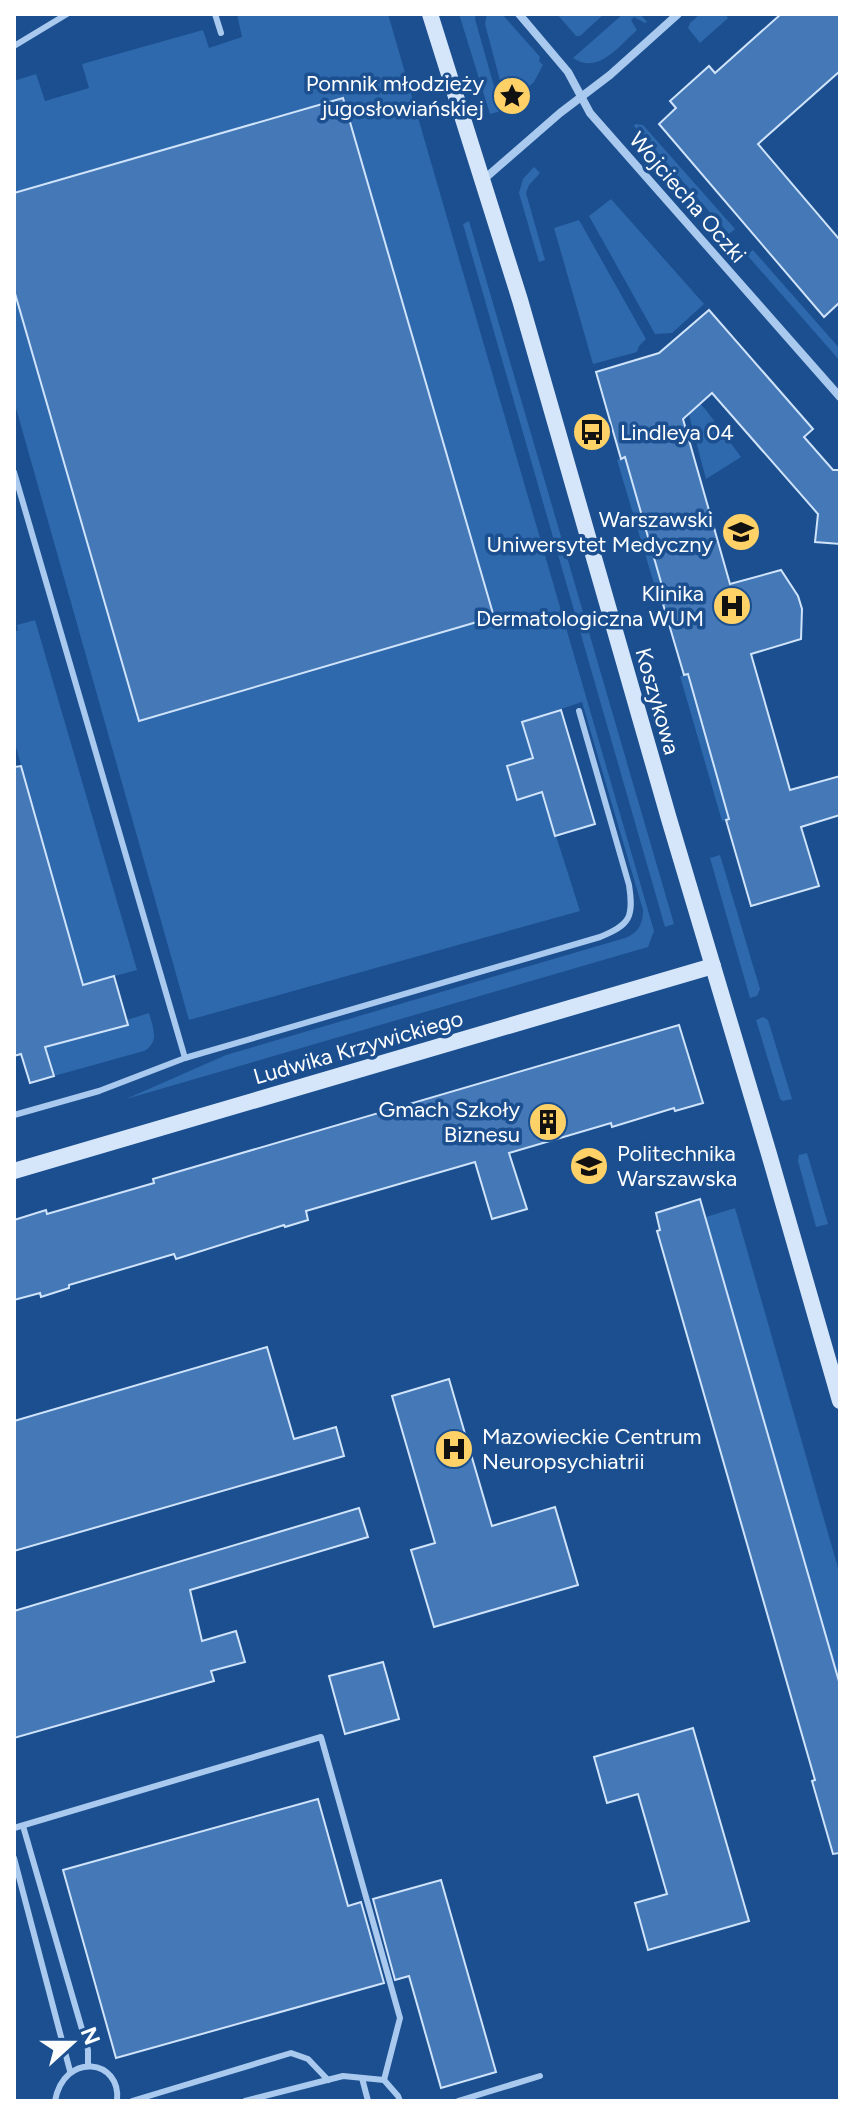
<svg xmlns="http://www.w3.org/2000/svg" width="854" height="2115" font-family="Figtree,sans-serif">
<rect width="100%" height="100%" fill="#1b4f8f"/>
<g fill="#2e69ad">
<path d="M 237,14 L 388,14 L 654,931 L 648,947 L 126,1099 L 226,1055 L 625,938 C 638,933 643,924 643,910 L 582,702 L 522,722 L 533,758 L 507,766 L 517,799 L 542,792 L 580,911 L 189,1020 L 14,401 L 14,290 L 139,720 L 493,617 L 343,98 L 14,193 L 14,81 L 36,74 L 45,101 L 89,88 L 82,64 L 203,30 L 209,48 L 242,37 Z"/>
<path d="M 459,14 L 476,14 L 475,19 L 501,111 L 490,114 Z"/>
<path d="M 487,14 L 502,14 L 540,57 L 539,61 L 543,65 L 534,82 L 507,107 L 485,24 Z"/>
<path d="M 557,14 L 604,14 L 580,36 L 576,36 Z"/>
<path d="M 623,14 L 640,14 L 647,22 L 645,23 L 634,17 L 631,20 L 637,30 C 619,46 598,75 573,58 Z"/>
<path d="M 700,14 L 725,14 L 728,18 L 700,43 L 688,28 L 690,23 Z"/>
<path d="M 635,124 L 643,125 L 735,229 L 729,234 L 634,126 Z"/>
<path d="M 534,167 L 540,173 L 529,185 L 526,193 L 545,260 L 539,262 L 519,193 L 523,179 Z"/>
<path d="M 611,199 L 704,304 L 672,333 L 655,334 L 589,216 Z"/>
<path d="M 579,220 L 646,339 L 639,346 L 637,352 L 593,364 L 554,228 Z"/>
<path d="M 469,221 L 674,924 L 665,927 L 463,224 Z"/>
<path d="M 753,250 L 840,349 L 840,361 L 747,255 Z"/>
<path d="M 689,392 L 706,410 L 741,457 L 706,479 L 684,396 Z"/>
<path d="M 625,457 L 667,603 L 660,604 L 617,460 Z"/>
<path d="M 35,620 L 137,970 L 90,983 L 128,1025 L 127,1020 L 149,1013 C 153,1028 160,1042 144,1051 L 54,1076 L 45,1047 L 96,1031 L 14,740 L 14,632 L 18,630 L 17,625 Z"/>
<path d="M 688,675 L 729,819 L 722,821 L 680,676 Z"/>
<path d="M 720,855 L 760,989 L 757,996 L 750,998 L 710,858 Z"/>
<path d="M 763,1017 L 768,1020 L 792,1099 L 783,1101 L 780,1099 L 756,1020 Z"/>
<path d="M 807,1153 L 828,1224 L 816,1227 L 798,1161 L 799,1155 Z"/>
<path d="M 735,1208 L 840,1575 L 840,1685 L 706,1217 Z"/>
</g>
<g fill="#4478b7" stroke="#cfe3fa" stroke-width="2">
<path d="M 781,14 L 840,14 L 840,71 L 758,144 L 840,240 L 840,302 L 824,317 L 659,124 L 676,108 L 670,101 L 709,66 L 715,73 Z"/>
<path d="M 343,98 L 494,617 L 139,721 L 14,290 L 14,193 Z"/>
<path d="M 709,310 L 813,429 L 804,437 L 833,470 L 840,470 L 840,544 L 815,542 L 818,514 L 712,393 L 683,419 L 730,584 L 781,570 L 798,596 L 802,609 L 801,639 L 751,654 L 790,790 L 840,776 L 840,815 L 801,827 L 819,886 L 751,906 L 726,820 L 729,819 L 688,674 L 684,675 L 663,604 L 667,603 L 625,457 L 621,459 L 596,372 L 659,353 Z"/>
<path d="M 561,710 L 595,824 L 555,836 L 542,792 L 517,800 L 507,766 L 533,758 L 522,722 Z"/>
<path d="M 21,766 L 83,985 L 114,976 L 128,1025 L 45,1047 L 54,1076 L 30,1083 L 21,1054 L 14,1056 L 14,767 Z"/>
<path d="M 679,1025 L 703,1103 L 675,1111 L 674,1108 L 612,1127 L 611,1123 L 509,1153 L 527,1209 L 492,1219 L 475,1162 L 306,1211 L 308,1220 L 285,1227 L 284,1225 L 176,1259 L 174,1254 L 69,1285 L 69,1288 L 41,1297 L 40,1293 L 14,1300 L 14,1220 L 46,1210 L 47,1214 L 154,1183 L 153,1179 Z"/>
<path d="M 700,1199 L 840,1685 L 840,1853 L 833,1854 L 812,1781 L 815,1780 L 657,1231 L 660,1230 L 656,1213 Z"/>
<path d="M 267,1347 L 294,1439 L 336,1427 L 344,1456 L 14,1551 L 14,1421 Z"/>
<path d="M 449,1379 L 492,1526 L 555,1507 L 578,1585 L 434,1627 L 411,1550 L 435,1543 L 392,1396 Z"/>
<path d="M 359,1508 L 368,1537 L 190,1590 L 202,1641 L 236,1631 L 245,1662 L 211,1671 L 214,1681 L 14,1738 L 14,1611 Z"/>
<path d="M 383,1662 L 399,1719 L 345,1734 L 329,1676 Z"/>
<path d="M 693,1728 L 749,1921 L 648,1950 L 635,1903 L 667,1894 L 638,1794 L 607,1803 L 594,1757 Z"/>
<path d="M 318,1799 L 348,1906 L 361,1902 L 384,1983 L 116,2058 L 63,1870 Z"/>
<path d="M 441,1880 L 496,2072 L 441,2088 L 409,1976 L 395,1980 L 373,1899 Z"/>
</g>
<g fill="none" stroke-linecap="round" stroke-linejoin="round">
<g stroke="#a9c9ee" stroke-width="6">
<path d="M 215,14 L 221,33"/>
<path d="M 14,46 L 67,14"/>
<path d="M 14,472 L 185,1058 L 600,937 C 630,925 634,917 629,885 L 579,711"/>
<path d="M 14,1115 L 99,1091 L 185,1058"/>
<path d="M 23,1826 L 88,2050 L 88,2066"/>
<path d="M 14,1828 L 321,1737 L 400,2018 L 384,2080 L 343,2076 L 245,2101"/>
<path d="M 14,1858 L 70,2071"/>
<path d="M 362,2078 L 368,2101"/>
<path d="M 384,2080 L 398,2096 L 400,2101"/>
<path d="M 55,2101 C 64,2051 122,2059 117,2101"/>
<path d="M 132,2101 L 291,2053 L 308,2059 L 328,2080"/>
<path d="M 458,2101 L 540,2076"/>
</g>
<g stroke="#a9c9ee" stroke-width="8">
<path d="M 519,14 L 568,72 L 590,113 L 840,397"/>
<path d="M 483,180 L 560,113 L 610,75 L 678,14"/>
</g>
<g stroke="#d6e6fa" stroke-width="16">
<path d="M 430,14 L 520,300 L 669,819 L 769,1154 L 840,1401"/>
<path d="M 14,1171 L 713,966"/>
</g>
</g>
<defs>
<g id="sight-disc" transform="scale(2)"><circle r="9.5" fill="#ffd166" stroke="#1b4f8f"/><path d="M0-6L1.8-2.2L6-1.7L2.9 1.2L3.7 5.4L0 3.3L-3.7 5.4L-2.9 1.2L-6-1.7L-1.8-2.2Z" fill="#111"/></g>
<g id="bus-disc" transform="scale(2)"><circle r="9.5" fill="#ffd166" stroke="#1b4f8f"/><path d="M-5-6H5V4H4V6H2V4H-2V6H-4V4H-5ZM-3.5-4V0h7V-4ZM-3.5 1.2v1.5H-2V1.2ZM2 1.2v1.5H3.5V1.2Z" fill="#111"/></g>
<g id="university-disc" transform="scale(2)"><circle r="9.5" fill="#ffd166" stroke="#1b4f8f"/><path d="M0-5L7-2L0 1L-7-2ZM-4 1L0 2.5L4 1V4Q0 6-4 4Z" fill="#111"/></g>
<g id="hospital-disc" transform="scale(2)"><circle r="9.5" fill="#ffd166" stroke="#1b4f8f"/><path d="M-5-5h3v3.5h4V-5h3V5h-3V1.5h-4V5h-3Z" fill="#111"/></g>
<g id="building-disc" transform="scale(2)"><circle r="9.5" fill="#ffd166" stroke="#1b4f8f"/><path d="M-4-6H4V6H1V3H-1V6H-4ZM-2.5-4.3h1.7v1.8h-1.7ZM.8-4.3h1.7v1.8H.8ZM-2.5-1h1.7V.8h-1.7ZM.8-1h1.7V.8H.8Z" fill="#111"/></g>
</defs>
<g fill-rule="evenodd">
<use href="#sight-disc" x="512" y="96"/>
<use href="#bus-disc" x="592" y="432"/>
<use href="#university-disc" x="741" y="532"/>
<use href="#hospital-disc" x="732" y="606"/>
<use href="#building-disc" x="548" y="1122"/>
<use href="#university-disc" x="589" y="1166"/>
<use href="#hospital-disc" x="454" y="1449"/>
</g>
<g text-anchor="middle" stroke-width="7" stroke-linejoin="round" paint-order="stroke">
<g font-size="22" fill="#fff" stroke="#1b4f8f" text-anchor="end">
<text x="484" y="91">Pomnik młodzieży<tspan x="484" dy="25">jugosłowiańskiej</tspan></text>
<text x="620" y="440" text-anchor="start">Lindleya 04</text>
<text x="713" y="527">Warszawski<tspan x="713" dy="25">Uniwersytet Medyczny</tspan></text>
<text x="704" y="601">Klinika<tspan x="704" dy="25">Dermatologiczna WUM</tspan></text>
<text x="520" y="1117">Gmach Szkoły<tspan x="520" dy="25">Biznesu</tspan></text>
<text x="617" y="1161" text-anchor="start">Politechnika<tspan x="617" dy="25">Warszawska</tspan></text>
<text x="482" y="1444" text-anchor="start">Mazowieckie Centrum<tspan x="482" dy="25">Neuropsychiatrii</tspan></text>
</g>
<g font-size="22" fill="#fff" stroke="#1b4f8f">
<text transform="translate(688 197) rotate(49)" y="8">Wojciecha Oczki</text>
<text transform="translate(658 701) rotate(74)" y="8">Koszykowa</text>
<text transform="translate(358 1047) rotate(-16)" y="8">Ludwika Krzywickiego</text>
</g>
</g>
<rect width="854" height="2115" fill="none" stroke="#ffffff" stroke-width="32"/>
<g transform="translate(72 2043) rotate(69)" stroke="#1b4f8f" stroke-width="6" paint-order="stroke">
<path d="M0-6L14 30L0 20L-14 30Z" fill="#ffffff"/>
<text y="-12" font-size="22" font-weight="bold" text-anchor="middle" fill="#ffffff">N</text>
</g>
</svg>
